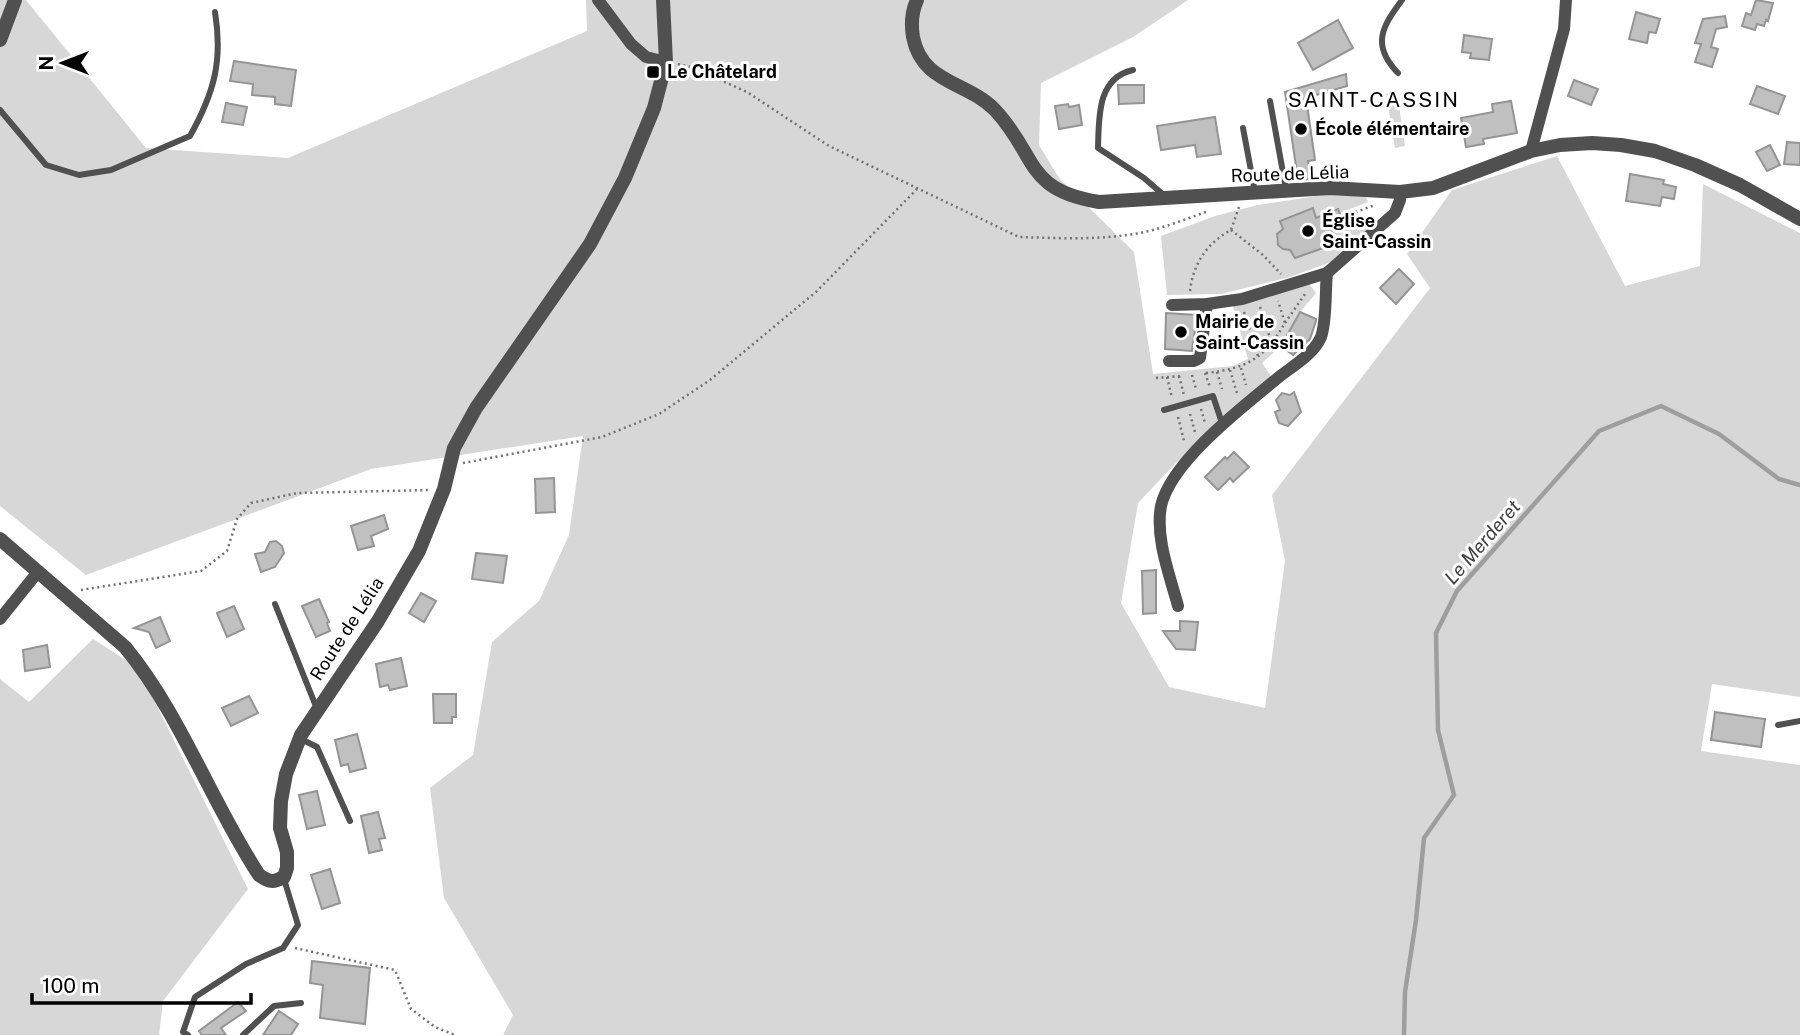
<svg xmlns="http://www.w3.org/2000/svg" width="1800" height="1035" font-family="'Public Sans',sans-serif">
<rect width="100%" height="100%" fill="#fff"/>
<g fill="#d7d7d7">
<path d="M 0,0 L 26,0 L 146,148 L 288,158 L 587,31 L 586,0 L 1188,0 L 1133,37 L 1041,83 L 1039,145 L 1059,178 L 1134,252 L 1153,374 L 1233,366 L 1248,359 L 1233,306 L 1307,281 L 1316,293 L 1296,317 L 1281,346 L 1262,363 L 1271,376 L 1175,464 L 1138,503 L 1121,603 L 1169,687 L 1265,708 L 1285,561 L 1272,495 L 1430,288 L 1407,254 L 1452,190 L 1557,156 L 1625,286 L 1700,266 L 1703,184 L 1800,233 L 1800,697 L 1712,684 L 1701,751 L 1800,765 L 1800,1035 L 503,1035 L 513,1015 L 444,898 L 430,788 L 473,755 L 492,642 L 539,601 L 569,535 L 583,436 L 371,469 L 86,575 L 0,506 Z"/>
<path d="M 1397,92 L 1405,146 L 1395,148 L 1386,94 Z"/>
<path d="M 1329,194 L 1366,197 L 1368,202 L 1340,213 L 1338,209 L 1316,218 L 1312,208 L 1281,221 L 1283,229 L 1277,234 L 1276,240 L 1283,249 L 1290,250 L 1295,258 L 1323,236 L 1345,228 L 1344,224 L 1371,214 L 1375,224 L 1331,262 L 1290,277 L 1221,294 L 1167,295 L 1161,236 L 1215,216 L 1258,205 Z"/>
<path d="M 93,639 L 138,668 L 248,889 L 163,1001 L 159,1035 L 0,1035 L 0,679 L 29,702 Z"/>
</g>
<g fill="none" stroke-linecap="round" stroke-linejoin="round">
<path stroke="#9e9e9e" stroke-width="4.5" d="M 1404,1035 L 1405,992 L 1416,920 L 1424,838 L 1454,795 L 1438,730 L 1436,633 L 1457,591 L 1599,431 L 1661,406 L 1719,434 L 1779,479 L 1800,485"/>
</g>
<g fill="#c0c0c0" stroke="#949494" stroke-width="2">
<path d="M 1756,0 L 1773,3 L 1768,21 L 1766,20 L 1764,26 L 1757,24 L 1755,30 L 1742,26 L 1746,13 L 1751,15 Z"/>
<path d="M 1636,12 L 1660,19 L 1656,33 L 1649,32 L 1647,43 L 1629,39 Z"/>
<path d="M 1725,16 L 1727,27 L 1716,29 L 1711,47 L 1718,49 L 1712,67 L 1695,62 L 1701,44 L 1695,43 L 1703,19 Z"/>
<path d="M 1338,20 L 1353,48 L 1313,70 L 1298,43 Z"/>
<path d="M 1464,35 L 1492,39 L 1489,60 L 1470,58 L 1471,53 L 1462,52 Z"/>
<path d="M 234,61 L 296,70 L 291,106 L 275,104 L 275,97 L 252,95 L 253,84 L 230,81 Z"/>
<path d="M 1346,74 L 1347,86 L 1306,98 L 1315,160 L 1308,161 L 1311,179 L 1298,180 L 1285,92 Z"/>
<path d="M 1574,80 L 1598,89 L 1591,105 L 1568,96 Z"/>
<path d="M 1118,85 L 1144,85 L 1144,103 L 1119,104 Z"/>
<path d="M 1757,86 L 1785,96 L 1778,114 L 1750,104 Z"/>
<path d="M 1511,101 L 1517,133 L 1483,139 L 1484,144 L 1466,147 L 1461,118 L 1493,112 L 1492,104 Z"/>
<path d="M 226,103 L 247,107 L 243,125 L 222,122 Z"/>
<path d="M 1068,104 L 1069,107 L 1079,105 L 1082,125 L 1059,129 L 1055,106 Z"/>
<path d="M 1215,117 L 1221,154 L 1197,157 L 1195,145 L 1161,150 L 1157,126 Z"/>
<path d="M 1787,142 L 1800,143 L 1800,165 L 1784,164 Z"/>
<path d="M 1770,145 L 1780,165 L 1767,171 L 1756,152 Z"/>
<path d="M 1630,174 L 1664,180 L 1663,184 L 1676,187 L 1674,199 L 1662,197 L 1660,206 L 1626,201 Z"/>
<path d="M 1313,208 L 1316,218 L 1338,209 L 1345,227 L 1323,236 L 1326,247 L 1295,258 L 1290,250 L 1283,249 L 1278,245 L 1277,234 L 1283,229 L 1280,221 Z"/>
<path d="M 1399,269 L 1414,284 L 1396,304 L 1380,288 Z"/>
<path d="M 1300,312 L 1316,319 L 1316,321 L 1310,339 L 1293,355 L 1281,346 Z"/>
<path d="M 1166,313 L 1197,315 L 1192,351 L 1165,349 Z"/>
<path d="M 1294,392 L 1301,412 L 1288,426 L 1279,423 L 1275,412 L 1280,410 L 1276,400 L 1282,393 L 1290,395 Z"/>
<path d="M 1234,452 L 1249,467 L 1233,482 L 1230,478 L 1218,490 L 1205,477 L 1225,457 L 1227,459 Z"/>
<path d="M 554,478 L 555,512 L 536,513 L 535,479 Z"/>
<path d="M 384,515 L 388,529 L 371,536 L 374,546 L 358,550 L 351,526 Z"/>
<path d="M 276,541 L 282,546 L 284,553 L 275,567 L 261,572 L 255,554 L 265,552 L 270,542 Z"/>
<path d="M 476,553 L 507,556 L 503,583 L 472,579 Z"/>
<path d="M 1156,570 L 1156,613 L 1143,614 L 1142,571 Z"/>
<path d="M 421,593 L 436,601 L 424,622 L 409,613 Z"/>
<path d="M 319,599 L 329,622 L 327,623 L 330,631 L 316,637 L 302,606 Z"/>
<path d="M 234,606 L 244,629 L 227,637 L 217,613 Z"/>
<path d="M 160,617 L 170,641 L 156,648 L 149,632 L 134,628 Z"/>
<path d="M 1180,621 L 1198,622 L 1195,650 L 1176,649 L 1163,631 L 1180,631 Z"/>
<path d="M 47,645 L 50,667 L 25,671 L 23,650 Z"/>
<path d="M 401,658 L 407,686 L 390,690 L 388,685 L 380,687 L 376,664 Z"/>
<path d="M 433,694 L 456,694 L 456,717 L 452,717 L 452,723 L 434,723 Z"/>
<path d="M 249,696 L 258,713 L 231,726 L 222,708 Z"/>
<path d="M 1715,712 L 1765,719 L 1761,747 L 1711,740 Z"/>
<path d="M 357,734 L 366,768 L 350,772 L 348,764 L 341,766 L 335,740 Z"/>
<path d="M 317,791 L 325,825 L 307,829 L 299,795 Z"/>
<path d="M 378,812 L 385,838 L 379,839 L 382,850 L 369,853 L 361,816 Z"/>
<path d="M 330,869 L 340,903 L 322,909 L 311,875 Z"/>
<path d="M 312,961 L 370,968 L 365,1024 L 320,1018 L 323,985 L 310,983 Z"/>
<path d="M 238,1002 L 246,1011 L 221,1028 L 226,1035 L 202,1035 L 199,1031 Z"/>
<path d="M 279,1011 L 298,1024 L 291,1035 L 263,1035 Z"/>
</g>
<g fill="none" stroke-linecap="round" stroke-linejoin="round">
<g stroke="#727272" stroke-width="2.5" stroke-dasharray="2 3.5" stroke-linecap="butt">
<path d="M 678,64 L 691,67 L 747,92 L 829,146 L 1019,237 C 1054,238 1091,240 1127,235 C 1155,232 1182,220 1209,211"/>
<path d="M 1345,216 L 1375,205"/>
<path d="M 1231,230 L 1263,255 L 1281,274"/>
<path d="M 1190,291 C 1193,264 1207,243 1231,230 L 1239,207"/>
<path d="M 1260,307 L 1272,344"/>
<path d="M 1244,312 L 1258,356"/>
<path d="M 1285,323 L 1305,294"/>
<path d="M 1241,368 L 1246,385"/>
<path d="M 1230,370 L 1237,393"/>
<path d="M 1217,372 L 1222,389"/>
<path d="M 1205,373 L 1210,387"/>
<path d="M 1206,373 C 1247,368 1263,360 1285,323 L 1278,301"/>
<path d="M 1192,375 L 1196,389"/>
<path d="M 1179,376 L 1184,395"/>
<path d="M 1167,377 L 1172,398"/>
<path d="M 1156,378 L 1181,376"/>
<path d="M 1201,409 L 1205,423"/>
<path d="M 1190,414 L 1195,432"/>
<path d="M 1178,417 L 1184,441"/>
<path d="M 463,463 L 602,437 L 659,414 L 710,380 L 817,291 L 917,189"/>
<path d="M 81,590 L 201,571 L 227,551 L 237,519 L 251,503 L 297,493 L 430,490"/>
<path d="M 295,948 L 395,970 L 411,1009 L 435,1027 L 455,1035"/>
</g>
<g stroke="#505050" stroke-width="6">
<path d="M 1133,70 C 1097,78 1099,117 1098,148 L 1144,178 L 1166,197"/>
<path d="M 1398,73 C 1371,45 1382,27 1402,0"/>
<path d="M 1270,101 L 1286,189"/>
<path d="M 0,110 L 46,165 L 79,175 L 111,170 L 190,136 C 214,93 223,61 215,12"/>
<path d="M 1243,128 L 1255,192"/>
<path d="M 1164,410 L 1213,396 L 1223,426"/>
<path d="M 275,604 L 317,709"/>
<path d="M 1778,725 L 1800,721"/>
<path d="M 301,739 L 317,747 L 350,821"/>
<path d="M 188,1035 L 183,1032 L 195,997 L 246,964 L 283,948 L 298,925 L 284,879"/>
<path d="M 243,1035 L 274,1006 L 301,1003"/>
</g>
<g stroke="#505050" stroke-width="12">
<path d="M 598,0 L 631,44 L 646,57 L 666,62"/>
<path d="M 1531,151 L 1564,29 L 1566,0"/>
<path d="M 1172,305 L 1207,304 L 1242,299 L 1327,273"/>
<path d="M 1169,361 L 1194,361 L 1200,358 L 1207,304"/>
<path d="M 1178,606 C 1170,576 1155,538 1161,506 C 1171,461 1244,406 1279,377 C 1294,365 1313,355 1321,337 C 1327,320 1325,291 1327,273 L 1395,213 L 1400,200 L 1400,192"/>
<path d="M 0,619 L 37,573"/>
</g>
<g stroke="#505050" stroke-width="14">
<path d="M 917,0 C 912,11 911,25 913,37 C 922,84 967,81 995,110 C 1038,156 1024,190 1099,202 L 1330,188 L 1400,192 L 1433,188 L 1531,151 L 1560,145 L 1592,143 L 1621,145 L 1655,151 L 1695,165 L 1740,185 L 1800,219"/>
<path d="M 0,40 L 15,0"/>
<path d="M 0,539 L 125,647 C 181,715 211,802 259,875 C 269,882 273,883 284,877 L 287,868 L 287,852 L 280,828 L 281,801 L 286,774 L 301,735 L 378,621 L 419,551 L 444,489 L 454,448 L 476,408 L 590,244 L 625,178 L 654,108 L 666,62 L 663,0"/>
</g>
</g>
<g fill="#000" stroke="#fff" stroke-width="2.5">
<rect x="646" y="65" width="14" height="14" rx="3.5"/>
<circle cx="1301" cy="129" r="7"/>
<circle cx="1308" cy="231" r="7"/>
<circle cx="1181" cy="332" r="7"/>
</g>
<g text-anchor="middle" stroke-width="6" stroke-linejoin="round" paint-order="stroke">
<g font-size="18" font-weight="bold" fill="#000" stroke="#fff" text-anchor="start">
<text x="667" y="78">Le Châtelard</text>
<text x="1315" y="135">École élémentaire</text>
<text x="1322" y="227">Église<tspan x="1322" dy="21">Saint-Cassin</tspan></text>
<text x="1195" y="328">Mairie de<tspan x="1195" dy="21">Saint-Cassin</tspan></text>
</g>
<g font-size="18" fill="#000" stroke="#fff">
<text transform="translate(1290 174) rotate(-2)" y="6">Route de Lélia</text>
<text transform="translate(347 629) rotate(-57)" y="6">Route de Lélia</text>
</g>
<g font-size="19" font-style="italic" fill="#3f3f3f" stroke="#fff">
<text transform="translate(1482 542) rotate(-49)" y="7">Le Merderet</text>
</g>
<g font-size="21" letter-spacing="2" fill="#000" stroke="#fff">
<text x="1374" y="107">SAINT-CASSIN</text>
</g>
</g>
<g transform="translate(63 63) rotate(270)" stroke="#ffffff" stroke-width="5" paint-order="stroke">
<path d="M0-5L12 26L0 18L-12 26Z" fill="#000000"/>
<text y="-10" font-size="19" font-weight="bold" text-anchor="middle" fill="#000000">N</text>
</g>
<path d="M32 993v10h219v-10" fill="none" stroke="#000000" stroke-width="3.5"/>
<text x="42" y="993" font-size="21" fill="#000000" stroke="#ffffff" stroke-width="5" paint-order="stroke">100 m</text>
</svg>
